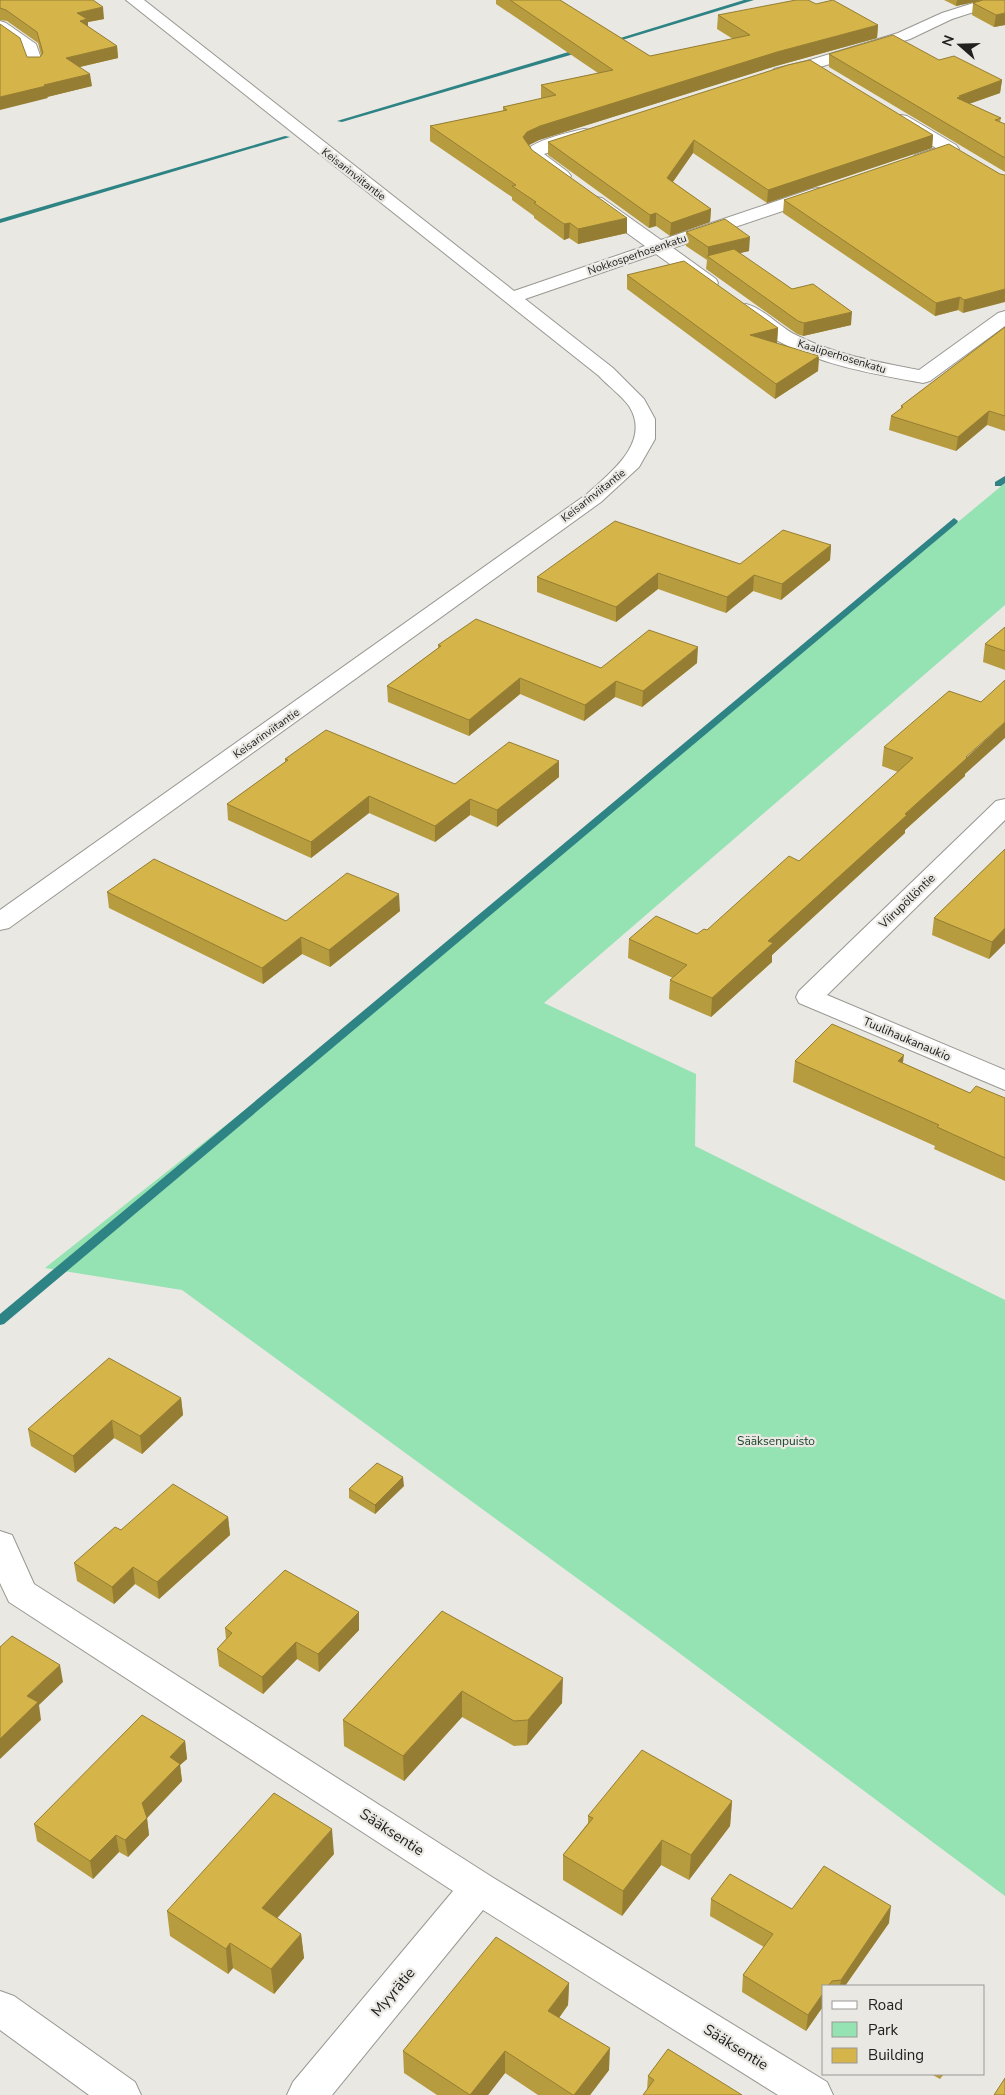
<svg xmlns="http://www.w3.org/2000/svg" width="1005" height="2095" font-family="'Nunito Sans',sans-serif">
<rect width="100%" height="100%" fill="#e9e8e3"/>
<path fill="#95e2b2" d="M 1005,483 L 1005,605 L 544,1003 L 696,1074 L 695,1146 L 1005,1300 L 1005,1896 L 659,1638 L 182,1290 L 45,1268 L 322,1049 Z"/>
<g fill="none" stroke-linecap="round" stroke-linejoin="round">
<g fill="#2e8384" fill-rule="evenodd">
<path d="M 744,0 L 754,0 L 609,44 L 604,43 Z"/>
<path d="M 582,48 L 584,49 L 584,51 L 342,122 L 337,121 Z"/>
<path d="M 285,136 L 290,137 L 0,223 L 0,219 Z"/>
<path d="M 1005,476 L 1005,483 L 1001,486 L 995,486 L 995,482 Z"/>
<path d="M 954,518 L 958,521 L 957,523 L 4,1324 L 0,1325 L 0,1314 Z"/>
</g>
<g stroke="#989792" stroke-width="2">
<g id="street">
<path d="M 126,0 L 144,0 L 514,291 L 645,246 L 590,206 L 587,202 L 590,198 L 596,197 L 602,198 L 661,240 L 812,189 L 818,188 L 824,189 L 827,193 L 824,197 L 673,248 L 716,279 L 718,283 L 716,287 L 709,289 L 702,287 L 656,254 L 525,299 L 613,368 L 644,399 L 655,419 L 655,439 L 639,467 L 601,502 L 9,928 L 0,930 L 0,910 L 587,494 C 610,473 652,442 629,406 C 621,395 608,386 599,376 Z"/>
<path d="M 983,0 L 1005,0 L 1005,2 L 952,19 L 910,39 L 817,68 L 780,77 L 774,75 L 772,72 L 774,69 L 807,61 L 898,33 L 942,13 Z"/>
<path d="M 0,21 L 6,23 L 36,44 L 43,64 L 41,67 L 29,67 L 23,49 L 0,33 Z"/>
<path d="M 901,115 L 907,116 L 956,145 L 959,149 L 956,153 C 944,157 928,166 915,163 L 912,159 L 915,155 L 936,148 L 895,124 L 893,120 L 895,116 Z"/>
<path d="M 584,129 L 590,130 L 592,134 L 590,138 L 544,154 L 568,172 L 571,176 L 568,180 C 552,184 534,165 525,152 C 533,140 570,132 584,129 Z"/>
<path d="M 746,304 C 765,309 780,328 798,336 C 836,355 878,362 919,370 L 998,313 L 1005,311 L 1005,326 L 930,381 L 923,383 C 875,374 824,366 780,342 C 765,335 753,323 739,314 L 737,310 L 739,306 Z"/>
<path d="M 1005,799 L 1005,820 L 827,995 L 1005,1070 L 1005,1090 L 799,1003 L 796,997 L 799,991 L 996,801 Z"/>
<path d="M 0,1531 L 12,1535 L 34,1584 L 492,1877 L 827,2082 L 833,2095 L 778,2095 L 483,1910 L 332,2095 L 287,2095 L 293,2082 L 453,1891 L 9,1602 L 0,1583 Z"/>
</g>
</g>
<g stroke="#989792" stroke-width="2">
<path id="secondary" d="M 0,1991 L 14,1996 L 135,2082 L 141,2095 L 89,2095 L 0,2030 Z"/>
</g>
<use href="#street" fill="#fff" fill-rule="evenodd"/>
<use href="#secondary" fill="#fff" fill-rule="evenodd"/>
</g>
<g fill="#b79b3f">
<path d="M 0,0 L 104,19 L 88,22 L 88,27 L 117,46 L 118,58 L 79,67 L 92,86 L 47,97 L 48,98 L 27,57 L 40,57 L 41,55 L 38,43 L 7,21 L 0,20 Z"/>
<path d="M 496,0 L 560,0 L 650,56 L 733,39 L 717,29 L 718,15 L 816,4 L 878,25 L 877,38 L 776,66 L 539,140 L 529,145 L 532,150 L 627,233 L 578,244 L 569,238 L 564,240 L 534,218 L 534,216 L 512,200 L 512,197 L 430,141 L 430,126 L 503,111 L 503,107 L 541,99 L 541,85 L 598,73 L 496,4 Z"/>
<path d="M 944,0 L 1005,0 L 1005,25 L 994,27 L 972,15 L 973,3 L 979,1 L 956,6 Z"/>
<path d="M 829,54 L 939,60 L 1002,80 L 1000,93 L 969,104 L 1001,118 L 1000,122 L 1005,124 L 1005,172 L 829,67 Z"/>
<path d="M 933,135 L 932,148 L 767,203 L 693,153 L 673,182 L 711,209 L 710,222 L 670,236 L 656,226 L 649,228 L 548,155 L 548,142 Z"/>
<path d="M 1000,174 L 963,313 L 958,310 L 935,316 L 783,213 L 784,200 Z"/>
<path d="M 686,232 L 749,251 L 739,253 L 792,289 L 851,325 L 803,336 L 797,334 L 706,269 L 707,260 L 686,246 Z"/>
<path d="M 627,275 L 778,328 L 777,343 L 776,343 L 819,356 L 818,371 L 775,399 L 627,289 Z"/>
<path d="M 1005,327 L 1005,431 L 987,425 L 956,451 L 889,430 L 891,416 L 901,409 L 901,406 Z"/>
<path d="M 831,545 L 830,560 L 781,600 L 753,591 L 726,613 L 658,589 L 616,622 L 537,592 L 537,577 L 740,564 Z"/>
<path d="M 1005,627 L 1005,670 L 983,662 L 985,644 Z"/>
<path d="M 438,645 L 601,668 L 697,663 L 642,707 L 615,697 L 584,721 L 520,694 L 469,736 L 388,702 L 387,686 L 438,648 Z"/>
<path d="M 884,747 L 965,774 L 965,776 L 905,830 L 905,833 L 772,955 L 772,962 L 711,1017 L 669,999 L 670,980 L 673,978 L 628,958 L 629,939 L 697,934 L 707,930 L 799,861 L 898,772 L 882,766 Z"/>
<path d="M 285,759 L 455,784 L 559,761 L 559,777 L 497,827 L 470,815 L 435,842 L 369,813 L 311,858 L 228,820 L 227,804 L 285,762 Z"/>
<path d="M 1005,849 L 1005,943 L 989,959 L 932,935 L 934,918 Z"/>
<path d="M 107,892 L 286,921 L 400,911 L 330,967 L 302,954 L 263,984 L 109,908 Z"/>
<path d="M 795,1061 L 903,1063 L 970,1093 L 1005,1098 L 1005,1181 L 934,1149 L 935,1146 L 793,1082 Z"/>
<path d="M 181,1398 L 183,1415 L 142,1454 L 114,1438 L 75,1473 L 31,1446 L 28,1429 Z"/>
<path d="M 404,1486 L 375,1514 L 349,1498 L 349,1489 Z"/>
<path d="M 228,1517 L 230,1535 L 159,1599 L 135,1584 L 114,1604 L 77,1581 L 74,1563 L 121,1530 Z"/>
<path d="M 442,1611 L 562,1703 L 527,1745 L 514,1746 L 462,1717 L 404,1781 L 344,1746 L 343,1720 Z"/>
<path d="M 359,1612 L 359,1630 L 319,1672 L 297,1659 L 263,1694 L 219,1666 L 217,1649 L 226,1639 L 225,1628 Z"/>
<path d="M 185,1741 L 187,1759 L 180,1765 L 182,1781 L 147,1818 L 149,1835 L 128,1857 L 119,1852 L 93,1879 L 37,1841 L 34,1824 Z"/>
<path d="M 732,1801 L 730,1826 L 689,1880 L 661,1865 L 622,1916 L 563,1880 L 563,1855 L 588,1823 L 588,1816 Z"/>
<path d="M 334,1854 L 277,1918 L 301,1934 L 304,1958 L 274,1994 L 233,1968 L 228,1974 L 170,1936 L 167,1911 Z"/>
<path d="M 711,1899 L 792,1909 L 889,1923 L 845,1986 L 824,1986 L 824,2005 L 806,2031 L 742,1992 L 743,1975 L 764,1947 L 710,1916 Z"/>
<path d="M 569,1983 L 568,2005 L 559,2018 L 609,2070 L 590,2095 L 538,2095 L 505,2073 L 488,2095 L 437,2095 L 404,2073 L 403,2051 Z"/>
<path d="M 931,2074 L 944,2074 L 940,2079 Z"/>
<path d="M 648,2076 L 742,2095 L 647,2090 Z"/>
</g>
<g fill="#957e33">
<path d="M 957,0 L 984,0 L 956,6 Z"/>
<path d="M 103,7 L 104,19 L 88,22 L 88,31 L 81,33 L 77,13 Z"/>
<path d="M 1005,13 L 1005,25 L 994,27 L 996,15 Z"/>
<path d="M 878,25 L 877,38 L 776,66 L 539,140 L 527,146 L 523,137 L 527,132 L 540,126 L 777,52 Z"/>
<path d="M 117,46 L 118,58 L 67,70 L 66,58 Z"/>
<path d="M 90,74 L 92,86 L 47,97 L 48,98 L 0,110 L 0,97 L 44,85 Z"/>
<path d="M 1002,80 L 1000,93 L 960,107 L 957,98 L 959,96 Z"/>
<path d="M 933,135 L 932,148 L 767,203 L 768,190 Z"/>
<path d="M 694,140 L 693,153 L 667,190 L 667,178 Z"/>
<path d="M 711,209 L 710,222 L 670,236 L 671,223 Z"/>
<path d="M 656,213 L 656,226 L 649,228 L 650,215 Z"/>
<path d="M 627,218 L 627,233 L 578,244 L 578,229 Z"/>
<path d="M 570,223 L 569,238 L 564,240 L 564,224 Z"/>
<path d="M 750,237 L 749,251 L 712,260 L 708,257 L 708,247 Z"/>
<path d="M 1005,289 L 1005,302 L 963,313 L 964,300 Z"/>
<path d="M 960,297 L 958,310 L 935,316 L 936,303 Z"/>
<path d="M 852,312 L 851,325 L 803,336 L 804,323 Z"/>
<path d="M 778,328 L 777,343 L 749,349 L 750,335 Z"/>
<path d="M 819,356 L 818,371 L 775,399 L 776,384 Z"/>
<path d="M 989,411 L 987,425 L 956,451 L 958,437 Z"/>
<path d="M 831,545 L 830,560 L 781,600 L 782,584 Z"/>
<path d="M 658,573 L 658,589 L 616,622 L 616,607 Z"/>
<path d="M 754,575 L 753,591 L 726,613 L 727,597 Z"/>
<path d="M 698,647 L 697,663 L 642,707 L 643,691 Z"/>
<path d="M 520,678 L 520,694 L 469,736 L 469,720 Z"/>
<path d="M 616,681 L 615,697 L 584,721 L 585,705 Z"/>
<path d="M 1005,722 L 1005,738 L 965,774 L 965,776 L 905,830 L 905,833 L 772,955 L 772,962 L 711,1017 L 712,998 L 768,941 Z"/>
<path d="M 559,761 L 559,777 L 497,827 L 497,810 Z"/>
<path d="M 369,796 L 369,813 L 311,858 L 311,842 Z"/>
<path d="M 470,799 L 470,815 L 435,842 L 435,826 Z"/>
<path d="M 399,894 L 400,911 L 330,967 L 329,950 Z"/>
<path d="M 1005,928 L 1005,943 L 989,959 L 992,942 Z"/>
<path d="M 301,937 L 302,954 L 263,984 L 262,968 Z"/>
<path d="M 904,1055 L 901,1076 L 898,1061 Z"/>
<path d="M 181,1398 L 183,1415 L 142,1454 L 140,1436 Z"/>
<path d="M 112,1420 L 114,1438 L 75,1473 L 73,1456 Z"/>
<path d="M 403,1477 L 404,1486 L 375,1514 L 375,1505 Z"/>
<path d="M 228,1517 L 230,1535 L 159,1599 L 157,1582 Z"/>
<path d="M 133,1567 L 135,1584 L 114,1604 L 112,1587 Z"/>
<path d="M 359,1612 L 359,1630 L 319,1672 L 318,1654 Z"/>
<path d="M 296,1642 L 297,1659 L 263,1694 L 262,1677 Z"/>
<path d="M 60,1665 L 63,1682 L 39,1705 L 41,1720 L 0,1759 L 0,1739 L 27,1696 Z"/>
<path d="M 563,1678 L 562,1703 L 527,1745 L 528,1720 Z"/>
<path d="M 462,1691 L 462,1717 L 404,1781 L 403,1756 Z"/>
<path d="M 185,1741 L 187,1759 L 180,1765 L 182,1781 L 147,1818 L 149,1835 L 128,1857 L 125,1840 L 142,1803 L 170,1757 Z"/>
<path d="M 732,1801 L 730,1826 L 689,1880 L 691,1855 Z"/>
<path d="M 332,1829 L 334,1854 L 264,1933 L 262,1908 Z"/>
<path d="M 116,1835 L 119,1852 L 93,1879 L 90,1861 Z"/>
<path d="M 662,1840 L 661,1865 L 622,1916 L 623,1891 Z"/>
<path d="M 891,1906 L 889,1923 L 845,1986 L 840,1986 L 841,1980 Z"/>
<path d="M 301,1934 L 304,1958 L 274,1994 L 271,1969 Z"/>
<path d="M 230,1943 L 233,1968 L 228,1974 L 226,1949 Z"/>
<path d="M 569,1983 L 568,2005 L 548,2033 L 548,2011 Z"/>
<path d="M 824,1992 L 824,2005 L 806,2031 L 808,2015 Z"/>
<path d="M 610,2048 L 609,2070 L 590,2095 L 574,2095 Z"/>
<path d="M 505,2051 L 505,2073 L 488,2095 L 470,2095 Z"/>
</g>
<g fill="#d5b449" stroke="#957e33">
<path d="M 0,0 L 93,0 L 103,7 L 77,13 L 87,19 L 80,21 L 117,46 L 66,58 L 90,74 L 44,85 L 46,86 L 0,97 L 0,24 L 20,38 L 27,57 L 40,57 L 43,53 L 37,32 L 6,10 L 0,8 Z"/>
<path d="M 510,0 L 560,0 L 650,56 L 750,35 L 718,15 L 796,0 L 808,0 L 816,4 L 833,0 L 878,25 L 777,52 L 540,126 L 527,132 L 523,137 L 532,150 L 627,218 L 578,229 L 570,223 L 564,224 L 534,203 L 536,202 L 512,186 L 516,185 L 430,126 L 507,110 L 503,107 L 556,95 L 541,85 L 613,70 Z"/>
<path d="M 983,0 L 1005,0 L 1005,13 L 996,15 L 973,3 Z"/>
<path d="M 893,35 L 939,60 L 954,56 L 1002,80 L 959,96 L 961,97 L 957,98 L 1001,118 L 995,120 L 1005,124 L 1005,158 L 829,54 Z"/>
<path d="M 810,60 L 933,135 L 768,190 L 694,140 L 667,178 L 711,209 L 671,223 L 656,213 L 650,215 L 548,142 L 788,65 Z"/>
<path d="M 949,144 L 1000,174 L 1005,175 L 1005,289 L 964,300 L 960,297 L 936,303 L 784,200 Z"/>
<path d="M 725,219 L 750,237 L 708,247 L 686,232 Z"/>
<path d="M 734,249 L 792,289 L 813,284 L 852,312 L 804,323 L 798,321 L 707,256 Z"/>
<path d="M 684,261 L 778,328 L 750,335 L 819,356 L 776,384 L 627,275 Z"/>
<path d="M 1005,327 L 1005,416 L 989,411 L 958,437 L 891,416 L 903,407 L 901,406 Z"/>
<path d="M 615,521 L 740,564 L 783,530 L 831,545 L 782,584 L 754,575 L 727,597 L 658,573 L 616,607 L 537,577 Z"/>
<path d="M 476,619 L 601,668 L 649,630 L 698,647 L 643,691 L 616,681 L 585,705 L 520,678 L 469,720 L 387,686 L 441,646 L 438,645 Z"/>
<path d="M 1005,627 L 1005,651 L 985,644 Z"/>
<path d="M 1005,680 L 1005,722 L 966,757 L 967,758 L 905,814 L 907,815 L 768,941 L 773,943 L 712,998 L 670,980 L 687,965 L 629,939 L 656,916 L 697,934 L 704,929 L 707,930 L 789,856 L 799,861 L 913,758 L 884,747 L 949,691 L 981,702 Z"/>
<path d="M 326,730 L 455,784 L 509,742 L 559,761 L 497,810 L 470,799 L 435,826 L 369,796 L 311,842 L 227,804 L 288,760 L 285,759 Z"/>
<path d="M 1005,849 L 1005,928 L 992,942 L 934,918 Z"/>
<path d="M 154,859 L 286,921 L 347,873 L 399,894 L 329,950 L 301,937 L 262,968 L 107,892 Z"/>
<path d="M 832,1024 L 904,1055 L 898,1061 L 970,1093 L 976,1086 L 1005,1098 L 1005,1158 L 937,1127 L 939,1125 L 795,1061 Z"/>
<path d="M 109,1358 L 181,1398 L 140,1436 L 112,1420 L 73,1456 L 28,1429 Z"/>
<path d="M 377,1463 L 403,1477 L 375,1505 L 349,1489 Z"/>
<path d="M 173,1484 L 228,1517 L 157,1582 L 133,1567 L 112,1587 L 74,1563 L 115,1527 L 121,1530 Z"/>
<path d="M 285,1570 L 359,1612 L 318,1654 L 296,1642 L 262,1677 L 217,1649 L 232,1633 L 225,1628 Z"/>
<path d="M 442,1611 L 563,1678 L 528,1720 L 514,1721 L 462,1691 L 403,1756 L 343,1720 Z"/>
<path d="M 12,1636 L 60,1665 L 27,1696 L 38,1702 L 0,1739 L 0,1647 Z"/>
<path d="M 142,1715 L 185,1741 L 170,1757 L 180,1764 L 142,1803 L 147,1818 L 125,1840 L 116,1835 L 90,1861 L 34,1824 Z"/>
<path d="M 642,1750 L 732,1801 L 691,1855 L 662,1840 L 623,1891 L 563,1855 L 593,1818 L 588,1816 Z"/>
<path d="M 274,1793 L 332,1829 L 262,1908 L 301,1934 L 271,1969 L 230,1943 L 226,1949 L 167,1911 Z"/>
<path d="M 824,1866 L 891,1906 L 841,1980 L 832,1981 L 828,1986 L 824,1986 L 824,1992 L 808,2015 L 743,1975 L 773,1934 L 711,1899 L 730,1874 L 792,1909 Z"/>
<path d="M 496,1937 L 569,1983 L 548,2011 L 610,2048 L 574,2095 L 573,2095 L 505,2051 L 470,2095 L 403,2051 Z"/>
<path d="M 668,2049 L 742,2095 L 643,2095 L 654,2080 L 648,2076 Z"/>
<path d="M 1005,2078 L 1005,2095 L 994,2095 Z"/>
</g>
<g text-anchor="middle" stroke-width="4.5" stroke-linejoin="round" paint-order="stroke">
<g font-size="11" fill="#21201f" stroke="#e9e8e3">
<text transform="translate(354 174) rotate(38)" y="4">Keisarinviitantie</text>
<text transform="translate(637 254) rotate(-19)" y="4">Nokkosperhosenkatu</text>
<text transform="translate(842 356) rotate(17)" y="4">Kaaliperhosenkatu</text>
<text transform="translate(593 495) rotate(-38)" y="4">Keisarinviitantie</text>
<text transform="translate(266 733) rotate(-35)" y="4">Keisarinviitantie</text>
</g>
<g font-size="12" fill="#21201f" stroke="#e9e8e3">
<text transform="translate(907 901) rotate(-44)" y="4">Viirupöllöntie</text>
<text transform="translate(907 1039) rotate(23)" y="4">Tuulihaukanaukio</text>
</g>
<g font-size="12" fill="#1a442c" stroke="#e9e8e3">
<text x="776" y="1445">Sääksenpuisto</text>
</g>
<g font-size="15" fill="#21201f" stroke="#e9e8e3">
<text transform="translate(392 1832) rotate(33)" y="5">Sääksentie</text>
<text transform="translate(393 1992) rotate(-50)" y="5">Myyrätie</text>
<text transform="translate(736 2047) rotate(32)" y="5">Sääksentie</text>
</g>
</g>
<rect x="822" y="1985" width="162" height="90" fill="#e9e8e3" stroke="#999895"/>
<rect x="832" y="2001" width="25" height="8" fill="#ffffff" stroke="#999895"/>
<text x="868" y="2010" font-size="15" fill="#21201f">Road</text>
<rect x="832" y="2022" width="25" height="15" fill="#95e2b2" stroke="#999895"/>
<text x="868" y="2035" font-size="15" fill="#21201f">Park</text>
<rect x="832" y="2048" width="25" height="15" fill="#d5b449" stroke="#999895"/>
<text x="868" y="2060" font-size="15" fill="#21201f">Building</text>
<g transform="translate(960 45) rotate(290)" stroke="#e9e8e3" stroke-width="4" paint-order="stroke">
<path d="M0-4L9 19L0 12L-9 19Z" fill="#21201f"/>
<text y="-8" font-size="14" font-weight="bold" text-anchor="middle" fill="#21201f">N</text>
</g>
</svg>
